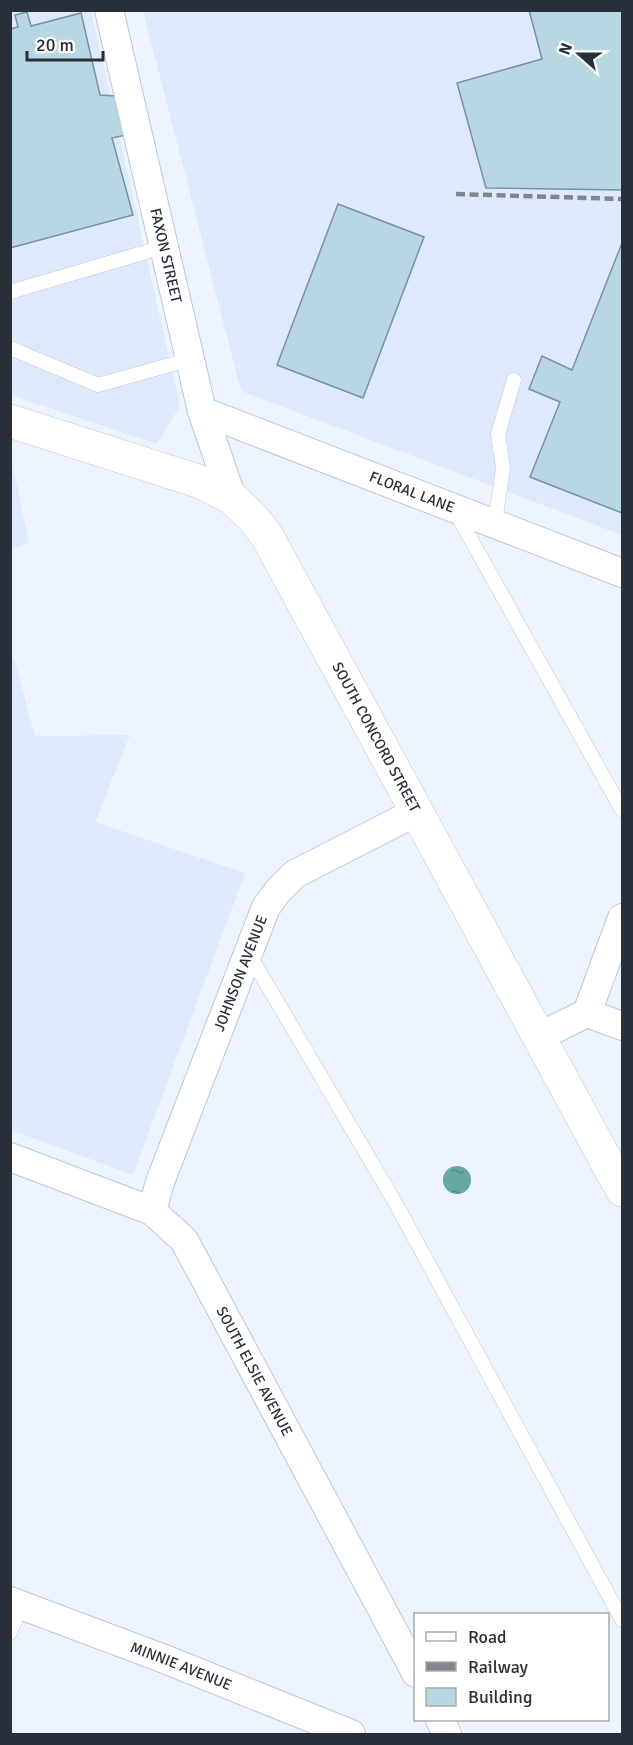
<svg xmlns="http://www.w3.org/2000/svg" width="633" height="1745" font-family="Signika,sans-serif">
<defs>
<pattern id="water-ripples" width="26" height="14" patternUnits="userSpaceOnUse" patternTransform="scale(1.5)"><rect width="26" height="14" fill="#67a7a2"/><path d="M2 4q2-2 4 0t4 0M15 11q2-2 4 0t4 0" fill="none" stroke="#558885"/></pattern>
</defs>
<rect width="100%" height="100%" fill="#edf4fd"/>
<g fill="#deeafc">
<path d="M 11,11 L 91,11 L 180,406 L 157,444 L 11,395 Z"/>
<path d="M 143,11 L 622,11 L 622,535 L 241,391 Z"/>
<path d="M 10,453 L 29,542 L 11,550 L 10,550 Z"/>
<path d="M 10,644 L 35,736 L 130,735 L 95,822 L 245,873 L 133,1175 L 11,1130 Z"/>
</g>
<circle fill="url(#water-ripples)" cx="457" cy="1180" r="14"/>
<g fill="#b8d7e3" stroke="#77949f" stroke-width="1.5">
<path d="M 529,10 L 622,10 L 622,190 L 486,188 L 457,83 L 542,59 Z"/>
<path d="M 27,12 L 31,26 L 81,13 L 100,95 L 116,96 L 126,135 L 112,138 L 133,215 L 10,248 L 10,29 L 18,27 L 15,15 Z"/>
<path d="M 338,204 L 424,237 L 363,398 L 277,365 Z"/>
<path d="M 622,243 L 622,513 L 530,477 L 560,402 L 529,389 L 542,356 L 572,370 Z"/>
</g>
<g fill="none" stroke-linecap="round" stroke-linejoin="round">
<g stroke="#b9c9e0" stroke-width="15">
<g id="service">
<path d="M 10,292 L 163,247"/>
<path d="M 10,348 L 98,385 L 191,359"/>
<path d="M 455,511 L 622,810"/>
<path d="M 495,522 L 503,469 L 498,434 L 514,380"/>
<path d="M 249,954 L 396,1204 L 622,1620"/>
<path d="M 10,1633 L 21,1605"/>
</g>
</g>
<g stroke="#b9c9e0" stroke-width="30">
<g id="minor">
<path id="s1" d="M 109,10 L 202,411 L 232,498"/>
<path id="s2" d="M 202,411 L 622,573"/>
<path d="M 587,1013 L 622,918"/>
<path d="M 538,1037 L 587,1013 L 622,1026"/>
<path id="s3" d="M 10,1157 L 152,1211 L 184,1240 L 416,1673"/>
<path id="s4" d="M 152,1211 L 160,1182 L 266,907 L 278,891 L 295,874 L 418,811"/>
<path id="s5" d="M 10,1601 L 167,1660 L 351,1734"/>
<path d="M 440,1720 L 447,1734"/>
</g>
</g>
<g stroke="#b9c9e0" stroke-width="34">
<g id="tertiary">
<path id="s6" d="M 10,421 L 201,482 L 232,498 L 252,517 L 267,536 L 622,1190"/>
</g>
</g>
<use href="#service" stroke="#fff" stroke-width="14"/>
<use href="#minor" stroke="#fff" stroke-width="28"/>
<use href="#tertiary" stroke="#fff" stroke-width="33"/>
<path stroke="#80868f" stroke-width="4.5" stroke-dasharray="9 4.5" stroke-linecap="butt" d="M 456,194 L 622,199"/>
</g>
<g text-anchor="middle" stroke-width="4.5" stroke-linejoin="round" paint-order="stroke">
<g font-size="15" fill="#292f38" stroke="#fff">
<text dy="5" stroke="none"><textPath href="#s1" startOffset="252">FAXON STREET</textPath></text>
<text dy="5" stroke="none"><textPath href="#s2" startOffset="225">FLORAL LANE</textPath></text>
<text dy="5" stroke="none"><textPath href="#s6" startOffset="516">SOUTH CONCORD STREET</textPath></text>
<text dy="5" stroke="none"><textPath href="#s4" startOffset="254">JOHNSON AVENUE</textPath></text>
<text dy="5" stroke="none"><textPath href="#s3" startOffset="344">SOUTH ELSIE AVENUE</textPath></text>
<text dy="5" stroke="none"><textPath href="#s5" startOffset="183">MINNIE AVENUE</textPath></text>
</g>
</g>
<rect width="633" height="1745" fill="none" stroke="#292f38" stroke-width="24"/>
<rect x="414" y="1613" width="195" height="108" fill="#ffffff" stroke="#a9acaf" stroke-width="1.5"/>
<rect x="426" y="1632" width="30" height="9" fill="#ffffff" stroke="#a9acaf" stroke-width="1.5"/>
<text x="468" y="1643" font-size="18" fill="#292f38">Road</text>
<rect x="426" y="1662" width="30" height="9" fill="#80868f" stroke="#a9acaf" stroke-width="1.5"/>
<text x="468" y="1673" font-size="18" fill="#292f38">Railway</text>
<rect x="426" y="1688" width="30" height="18" fill="#b8d7e3" stroke="#a9acaf" stroke-width="1.5"/>
<text x="468" y="1703" font-size="18" fill="#292f38">Building</text>
<g transform="translate(579 54) rotate(291)" stroke="#ffffff" stroke-width="4.5" paint-order="stroke">
<path d="M0-4.5L10 22L0 15L-10 22Z" fill="#292f38"/>
<text y="-9" font-size="16" font-weight="bold" text-anchor="middle" fill="#292f38">N</text>
</g>
<path d="M27 51v9h76v-9" fill="none" stroke="#292f38" stroke-width="3"/>
<text x="36" y="51" font-size="18" fill="#292f38" stroke="#ffffff" stroke-width="4.5" paint-order="stroke">20 m</text>
</svg>
